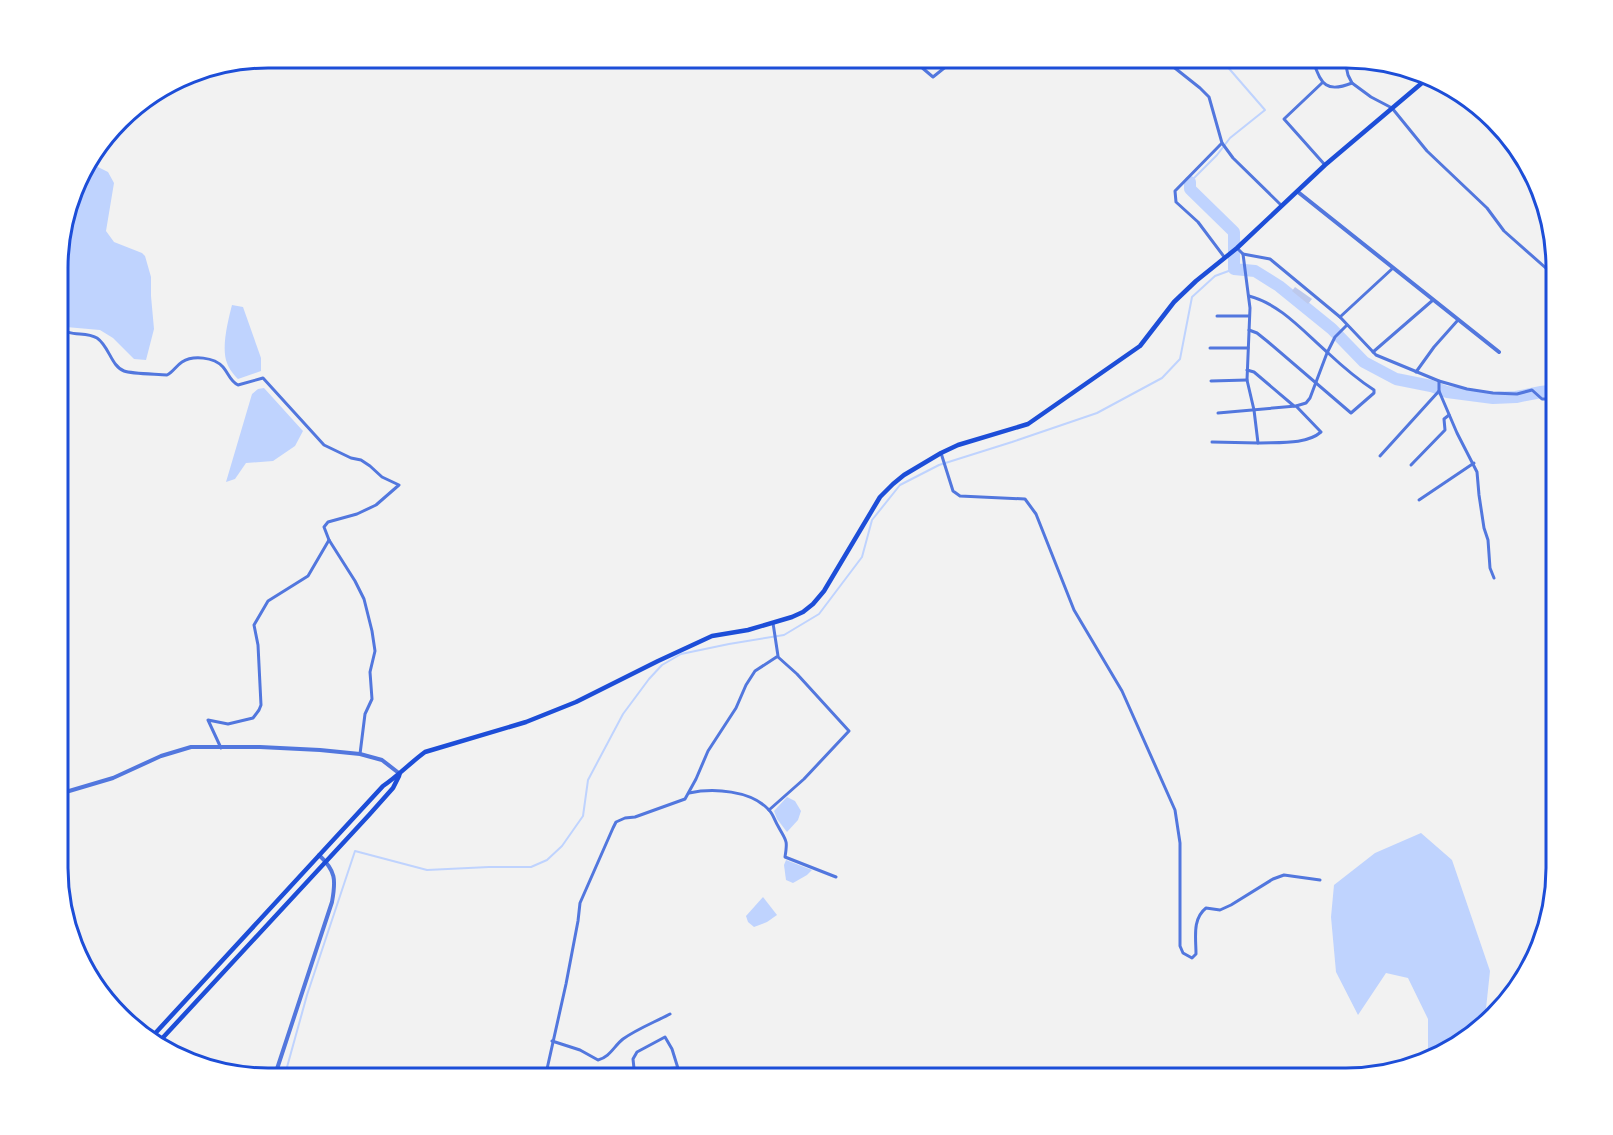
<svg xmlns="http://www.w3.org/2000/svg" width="1613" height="1135" font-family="'Varela Round',sans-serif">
<rect width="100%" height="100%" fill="#f2f2f2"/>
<g fill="#bfd3fe">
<path d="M 88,162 L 108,172 L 114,183 L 106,231 L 114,242 L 142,253 L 145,256 L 151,277 L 151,296 L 154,329 L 146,360 L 134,359 L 113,338 L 100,330 L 66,327 L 59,313 L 59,240 L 79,174 Z"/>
<path d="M 232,305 L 243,307 L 261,358 L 261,371 L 238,379 C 234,375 229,369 227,363 C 221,348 228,321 232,305 Z"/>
<path d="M 264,388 L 303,431 L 295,446 L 273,461 L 246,463 L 235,479 L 226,482 L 252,394 L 258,389 Z"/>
<path d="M 787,797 L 795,801 L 801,811 L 798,820 L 787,832 L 777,819 L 774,811 Z"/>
<path d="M 1421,833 L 1452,860 L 1490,971 L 1485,1018 L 1439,1056 L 1428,1059 L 1428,1019 L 1408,978 L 1386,973 L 1358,1015 L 1336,972 L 1331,917 L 1334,885 L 1375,853 Z"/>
<path d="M 786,860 L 812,870 L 807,875 L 793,883 L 786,880 L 784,865 Z"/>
<path d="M 763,897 L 777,915 L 767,922 L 754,927 L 748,922 L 746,916 Z"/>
</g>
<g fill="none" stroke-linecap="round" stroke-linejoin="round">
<g stroke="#bfd3fe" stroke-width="2">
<path d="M 1190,182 L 1217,155 L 1230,138 L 1265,110 L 1219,57"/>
<path d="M 284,1078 L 307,995 L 355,851 L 427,870 L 489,867 L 531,867 L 547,860 L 562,846 L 583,816 L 588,780 L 623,714 L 649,679 L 662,665 L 681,654 L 729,644 L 784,635 L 819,614 L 862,557 L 872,520 L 900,485 L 939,465 L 1012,442 L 1097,413 L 1162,378 L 1180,359 L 1192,297 L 1215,276 L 1234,269"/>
</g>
<path stroke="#bfd3fe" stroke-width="12" d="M 1190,182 L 1190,189 L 1234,232 L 1234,269 L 1255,271 L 1279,286 L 1332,329 L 1364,362 L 1396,379 L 1431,386 L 1447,392 L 1493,398 L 1516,397 L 1541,392 L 1556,390"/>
</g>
<path fill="#bdc9ec" d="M 1295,287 L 1312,299 L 1308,304 L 1292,291 Z"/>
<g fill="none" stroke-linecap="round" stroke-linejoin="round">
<g stroke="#5277de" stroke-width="3">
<path d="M 914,57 L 920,66 L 933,77 L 958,57"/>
<path d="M 1082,57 L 1089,65 L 1101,65 L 1111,57"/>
<path d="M 1161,57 L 1200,88 L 1209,97 L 1222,143 L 1233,158 L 1281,205"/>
<path d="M 1311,57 C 1321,80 1322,95 1352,83"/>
<path d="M 1344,57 L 1348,75 L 1352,83 L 1371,97 L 1392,108 L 1427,151 L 1487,208 L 1504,231 L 1556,277"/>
<path d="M 1322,83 L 1284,119 L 1325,165"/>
<path d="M 1222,143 L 1175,191 L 1176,202 L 1198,222 L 1225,258"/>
<path d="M 1237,248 L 1243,254 L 1270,259 L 1340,317 L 1376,355 L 1439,381 L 1467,389 L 1493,393 L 1517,394 L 1532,390 L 1542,399 L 1556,399"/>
<path d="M 1243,254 L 1250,308 L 1247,380 L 1254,410 L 1258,443 C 1278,442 1306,445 1321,432 L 1296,406"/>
<path d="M 1249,296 C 1280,304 1303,331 1327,352 C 1342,366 1357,379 1374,390 L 1374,393 L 1351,413 L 1267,341 L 1257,333 L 1249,330"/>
<path d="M 1217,316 L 1249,316"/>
<path d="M 1340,317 L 1393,268"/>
<path d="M 59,325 C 69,339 84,330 97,338 C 109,346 111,366 124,371 C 132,374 157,374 167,375 C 173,372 176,366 182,362 C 193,355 214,357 223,367 C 229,374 230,381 238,385 L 263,378 L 324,445 L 351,458 L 361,460 L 370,466 L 382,477 L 399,485 L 376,505 L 357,514 L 328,522 L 324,527 L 329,540 L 355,581 L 364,599 L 372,631 L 375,651 L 370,672 L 372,699 L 365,714 L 360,754"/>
<path d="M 1210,348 L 1248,348"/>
<path d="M 1373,352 L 1433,300"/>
<path d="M 1247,370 L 1254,372 L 1294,406"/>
<path d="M 1416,372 L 1434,347 L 1458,320"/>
<path d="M 1211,381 L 1247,380"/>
<path d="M 1439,381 L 1439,391 L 1457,433 L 1477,472 L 1479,495 L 1484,528 L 1488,540 L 1490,568 L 1494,578"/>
<path d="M 1218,413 L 1296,406 L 1306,403 L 1310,398 L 1327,353 L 1335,337 L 1347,325"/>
<path d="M 1212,442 L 1258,443"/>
<path d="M 941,453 L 953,491 L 960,496 L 1025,499 L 1036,514 L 1074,610 L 1122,691 L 1175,810 L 1180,843 L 1180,946 L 1183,953 L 1192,958 L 1196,954 C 1196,938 1192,919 1206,908 L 1220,910 L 1231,905 L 1273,879 L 1284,875 L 1320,880"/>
<path d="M 1380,456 L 1439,391"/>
<path d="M 1411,465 L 1445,430 L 1444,419 L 1449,415"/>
<path d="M 1419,500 L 1474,463"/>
<path d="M 221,748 L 208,720 L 228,724 L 253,718 L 259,710 L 261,705 L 258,645 L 254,625 L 268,601 L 308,576 L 329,540"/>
<path d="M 689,793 C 713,788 751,790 769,810 C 773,814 775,821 778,826 C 786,841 788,839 785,857 L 836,877"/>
<path d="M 769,810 L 804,779 L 849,731 L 797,674 L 778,657"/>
<path d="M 552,1041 L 580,1050 L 598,1060 C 610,1057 614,1046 623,1039 C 637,1029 655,1022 670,1014"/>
<path d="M 634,1071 L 677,1068"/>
<path d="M 545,1078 L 566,984 L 578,921 L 580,903 L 613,828 L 616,822 L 625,818 L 635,817 L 685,799 L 696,779 L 708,751 L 736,708 L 746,685 L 755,671 L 778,656 L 773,623"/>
<path d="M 635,1078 L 633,1059 L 637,1052 L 665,1037 L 672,1049 L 681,1078"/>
</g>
<g stroke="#5277de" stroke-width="4">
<path d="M 1298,192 L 1499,352"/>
<path d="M 59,794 L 113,778 L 161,756 L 191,747 L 260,747 L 320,750 L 360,754 L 382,760 L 400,774"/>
<path d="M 274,1078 L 332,902 C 336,880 336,871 319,855"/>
</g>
<g stroke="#1d4ed8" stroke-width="4.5">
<path d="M 149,1040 L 383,786 C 398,776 410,763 425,752 L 526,722 L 576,702 L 658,661 L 712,636 L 748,630 L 792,617 L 803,612 L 813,604 L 824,591 L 880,497 L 893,484 L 904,475 L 941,453 L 958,445 L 1028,424 L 1140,346 L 1174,302 L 1196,281 L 1237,248 L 1325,165 L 1429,77"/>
<path d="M 157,1044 L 369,815 L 393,788 L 399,776"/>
</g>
</g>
<path d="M0 0H1613V1135H0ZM268 68H1346A200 200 0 0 1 1546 268V868A200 200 0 0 1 1346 1068H268A200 200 0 0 1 68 868V268A200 200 0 0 1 268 68Z" fill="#fff" fill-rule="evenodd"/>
<path fill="none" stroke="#1d4ed8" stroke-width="3" d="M268 68H1346A200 200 0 0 1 1546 268V868A200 200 0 0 1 1346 1068H268A200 200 0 0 1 68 868V268A200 200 0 0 1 268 68Z"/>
</svg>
